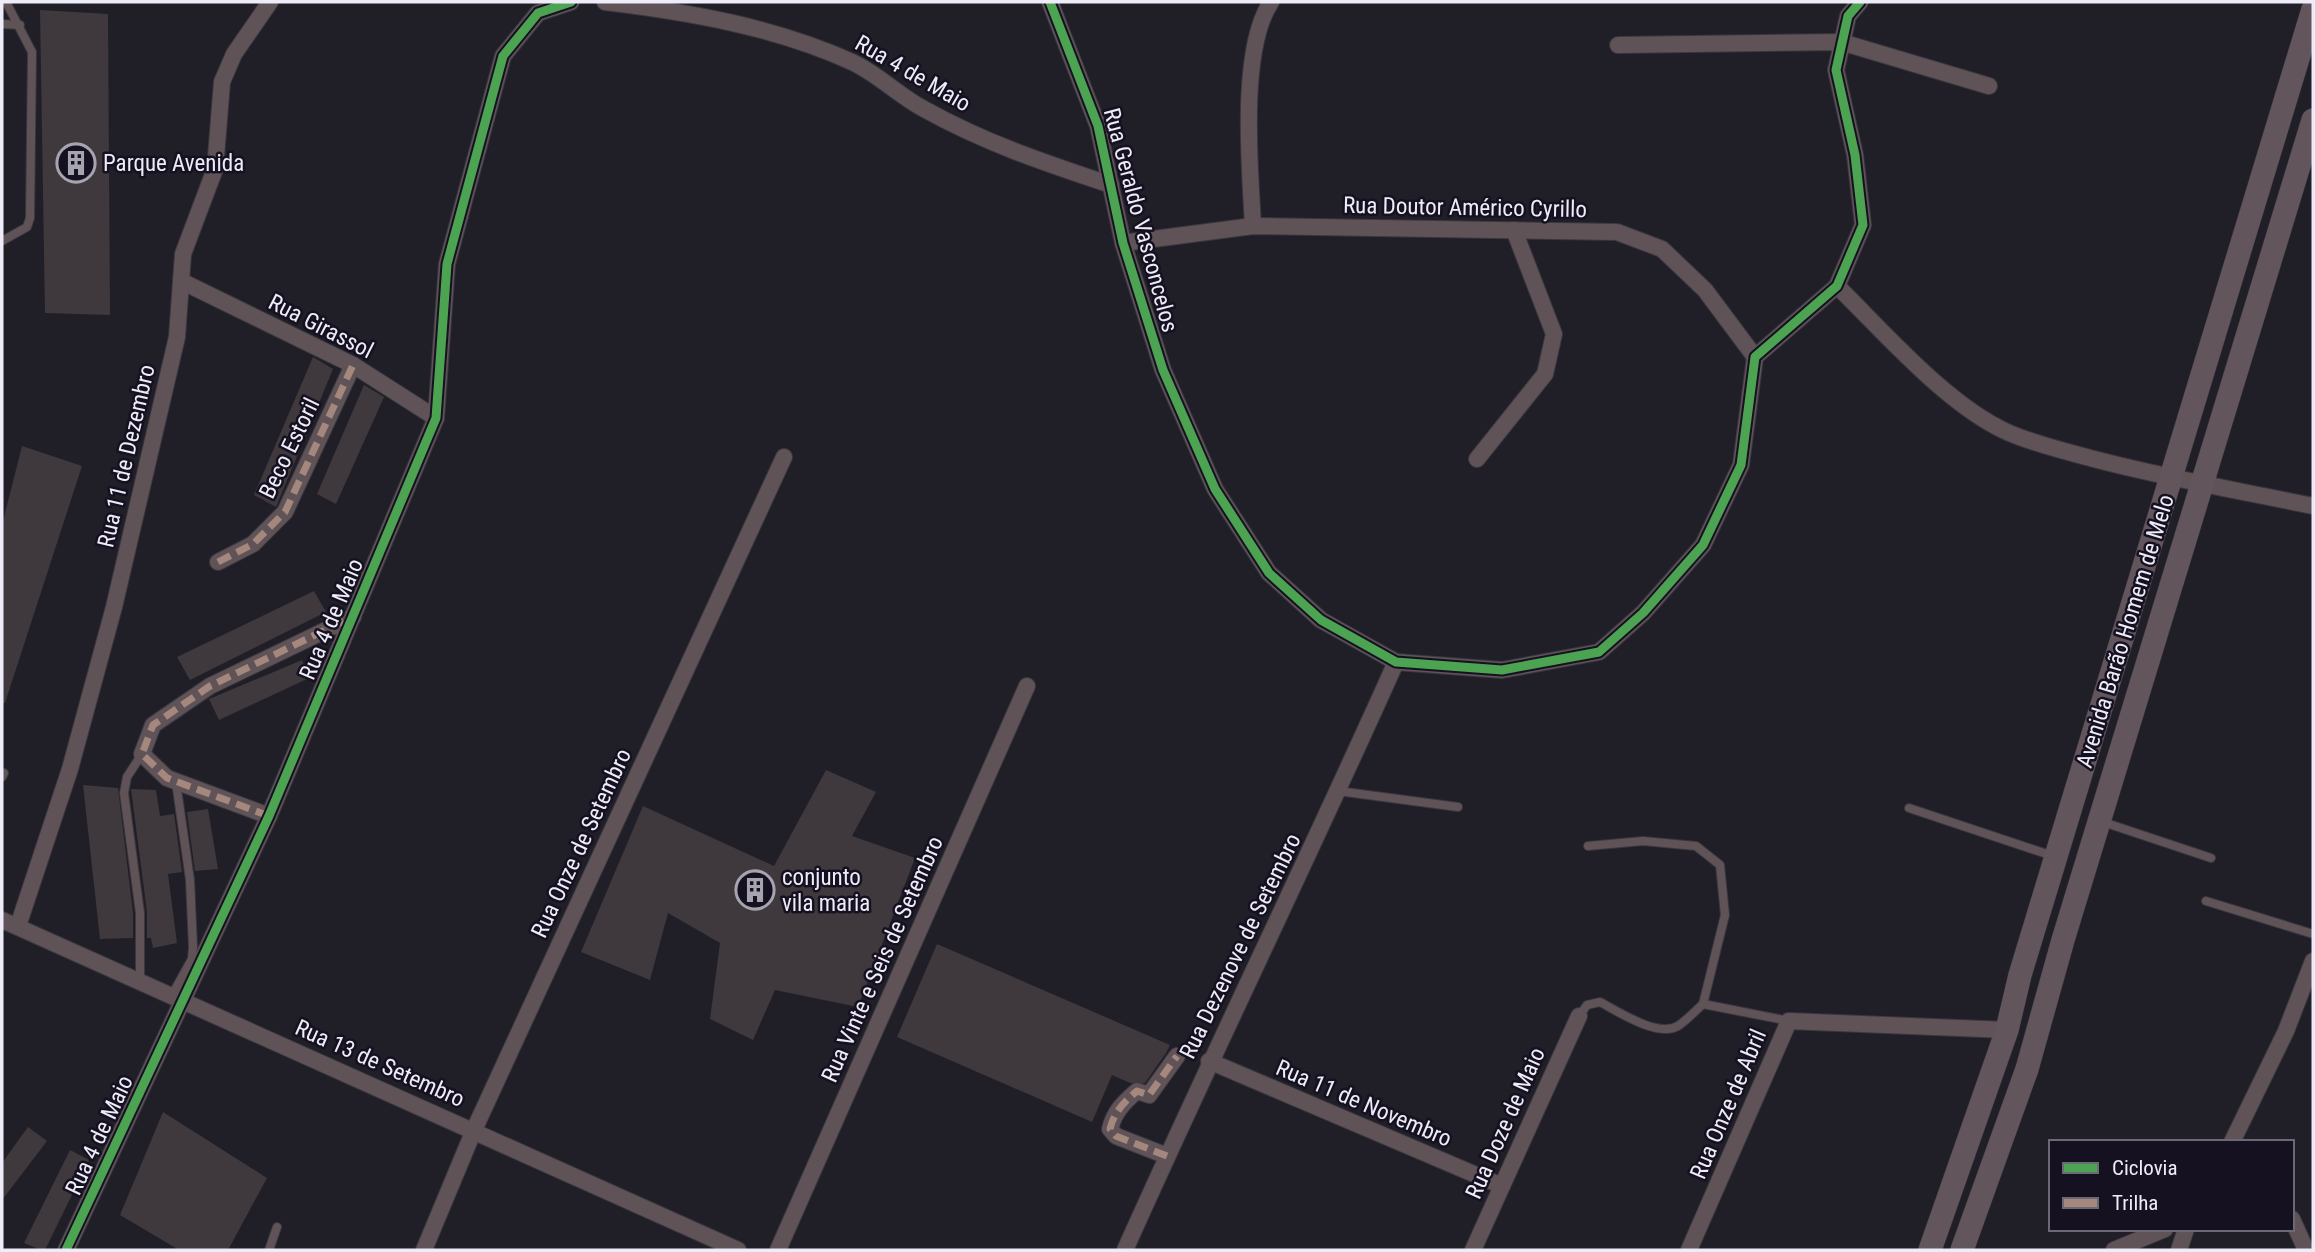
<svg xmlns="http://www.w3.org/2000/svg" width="2315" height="1252" font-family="'Roboto Condensed',sans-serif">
<rect width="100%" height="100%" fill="#201e27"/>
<g fill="#3f393d">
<path d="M 40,10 L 108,14 L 110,315 L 45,313 Z"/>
<path d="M 313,357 L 333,369 L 276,507 L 254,495 Z"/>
<path d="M 364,385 L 384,397 L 336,504 L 317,494 Z"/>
<path d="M 22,446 L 82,466 L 5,703 L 2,703 L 2,525 Z"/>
<path d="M 314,591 L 326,612 L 190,680 L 177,657 Z"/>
<path d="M 302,660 L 309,678 L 219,720 L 209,699 Z"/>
<path d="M 826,770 L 876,792 L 852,836 L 915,858 L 858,1007 L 775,990 L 753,1040 L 710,1019 L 720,943 L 668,913 L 650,980 L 581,952 L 643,806 L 774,866 Z"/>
<path d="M 83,785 L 118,788 L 133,913 L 133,938 L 100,939 Z"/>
<path d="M 131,789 L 156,790 L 160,816 L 174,814 L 182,872 L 168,874 L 177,943 L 153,948 L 151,938 L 147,938 L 147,912 Z"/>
<path d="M 208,809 L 218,869 L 195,871 L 187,812 Z"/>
<path d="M 937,944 L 1170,1045 L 1166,1053 L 1145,1083 L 1130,1083 L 1112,1075 L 1092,1122 L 897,1037 Z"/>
<path d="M 163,1112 L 267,1178 L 228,1250 L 179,1250 L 120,1215 Z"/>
<path d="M 28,1127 L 47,1141 L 2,1200 L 2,1163 Z"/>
<path d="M 70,1150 L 89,1160 L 45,1250 L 41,1250 L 24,1243 Z"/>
</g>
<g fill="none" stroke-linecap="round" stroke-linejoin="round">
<g stroke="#3a383f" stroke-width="10">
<g id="lane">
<path d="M 2,24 L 20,25"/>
<path d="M 2,241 L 27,227 L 30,218 L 32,52 L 6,2"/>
<path d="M 2,777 L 4,773"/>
<path d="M 1338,791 L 1458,807"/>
<path d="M 1909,808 L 2053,856"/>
<path d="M 2100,821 L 2211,858"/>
<path d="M 1588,846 L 1643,841 L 1696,846 L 1720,865 L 1725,915 L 1703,1004 L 1789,1021"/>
<path d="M 2206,901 L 2313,934"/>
<path d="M 140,980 L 140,913 L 124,793 L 127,777 L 142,754"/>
<path d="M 172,995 L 192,959 L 193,947 L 190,880 L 176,782"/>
<path d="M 1579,1016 L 1587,1005 L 1600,1002 C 1617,1011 1658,1038 1678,1026 C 1687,1020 1695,1011 1703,1004"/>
<path d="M 269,1250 L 277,1227"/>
</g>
</g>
<g stroke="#3a383f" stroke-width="18">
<g id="street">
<path d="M 605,2 C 689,12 775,27 852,62 C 878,74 899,96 924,109 C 985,143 1045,163 1111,185"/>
<path d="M 1050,2 L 1098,126 L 1123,243 L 1163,370 L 1215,489 L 1269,573 L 1321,620 L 1396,662 L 1502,670 L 1599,652 L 1643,613 L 1703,545 L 1741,465 L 1755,357 L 1837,286 L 1863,225 L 1855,155 L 1836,70 L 1848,16 L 1860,2"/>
<path d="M 1618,45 L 1841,42 L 1989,86"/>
<path d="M 1253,226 C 1250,169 1239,50 1271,2"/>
<path d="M 1123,243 L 1253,226 L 1617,232 L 1662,249 L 1705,290 L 1755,357"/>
<path d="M 181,281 L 353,365 L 436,418"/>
<path d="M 1837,286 C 1884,332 1947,405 2007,432 C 2034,444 2065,451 2094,459 C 2166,478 2240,491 2313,506"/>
<path d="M 1477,459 L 1545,374 L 1554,334 L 1514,230"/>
<path d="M 218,562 L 253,544 L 285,512 L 353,365"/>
<path d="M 269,816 L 167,778 L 142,754 L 153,725 L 210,686 L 353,617"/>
<path d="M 2,920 L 738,1250"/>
<path d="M 18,926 L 70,769 L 114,607 L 177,337 L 183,254 L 215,169 L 222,82 L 234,54 L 270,2"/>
<path d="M 1209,1061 L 1502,1186"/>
<path d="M 2232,1142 L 2286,1031 L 2313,961"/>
<path d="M 1167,1156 L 1116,1136 L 1110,1129 C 1114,1112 1124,1102 1137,1091 L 1149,1095 L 1177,1056"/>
<path d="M 2292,1219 L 2306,1250"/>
<path d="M 66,1250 L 269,816 L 436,418 L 447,264 L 503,56 L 538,13 L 571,2"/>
<path d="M 424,1250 L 474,1130 L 784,457"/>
<path d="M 778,1250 L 1027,686"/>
<path d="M 1125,1250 C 1213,1053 1308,859 1396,662"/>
<path d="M 1473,1250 L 1579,1016"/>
<path d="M 1689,1250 L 1789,1021 L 2007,1030"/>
<path d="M 2114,1250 L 2165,1229"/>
<path d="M 2179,1250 L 2186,1229"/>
</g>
</g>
<g stroke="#3a383f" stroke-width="24">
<g id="secondary">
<path d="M 1930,1250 L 2007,1030 L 2020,975 L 2313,9"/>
<path d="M 1962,1250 L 2027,1069 L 2063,940 L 2313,120"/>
</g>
</g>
<use href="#lane" stroke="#605358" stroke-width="8"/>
<use href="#street" stroke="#605358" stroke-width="16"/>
<use href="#secondary" stroke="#63555c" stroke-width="23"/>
<g stroke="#a5887d" stroke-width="7" stroke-dasharray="14 7" stroke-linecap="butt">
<path d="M 218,562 L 253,544 L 285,512 L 353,365"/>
<path d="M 269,816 L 167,778 L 142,754 L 153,725 L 210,686 L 352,617"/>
<path d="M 1167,1156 L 1116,1136 L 1110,1129 C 1114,1112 1124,1102 1137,1091 L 1149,1095 L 1177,1056"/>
</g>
<g stroke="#151121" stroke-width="13">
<g id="cycleway">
<path d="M 1050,2 L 1098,126 L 1123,243 L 1163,370 L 1215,489 L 1269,573 L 1321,620 L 1396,662 L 1502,670 L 1599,652 L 1643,613 L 1703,545 L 1741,465 L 1755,357 L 1837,286 L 1863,225 L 1855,155 L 1836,70 L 1848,16 L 1860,2"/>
<path d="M 66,1250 L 269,816 L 436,418 L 447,264 L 503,56 L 538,13 L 571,2"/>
</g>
</g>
<use href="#cycleway" stroke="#4ca352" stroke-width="9"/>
</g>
<defs>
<g id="building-ring" transform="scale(2.0125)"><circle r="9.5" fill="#151121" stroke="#a6a4af" stroke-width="1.5"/><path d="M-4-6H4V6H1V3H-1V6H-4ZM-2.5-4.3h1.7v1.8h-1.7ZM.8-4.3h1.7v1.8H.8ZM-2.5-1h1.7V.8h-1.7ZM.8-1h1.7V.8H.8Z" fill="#a6a4af"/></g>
</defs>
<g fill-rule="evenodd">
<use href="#building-ring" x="76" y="163"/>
<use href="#building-ring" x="755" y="890"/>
</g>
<g text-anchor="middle" stroke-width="5" stroke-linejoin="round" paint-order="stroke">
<g font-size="23" fill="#eeecf8" stroke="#151121">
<text transform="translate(913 73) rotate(30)" y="8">Rua 4 de Maio</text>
<text transform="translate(1465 207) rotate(1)" y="8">Rua Doutor Américo Cyrillo</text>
<text transform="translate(1141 220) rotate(75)" y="8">Rua Geraldo Vasconcelos</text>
<text transform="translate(321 326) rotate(27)" y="8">Rua Girassol</text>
<text transform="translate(289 448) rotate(-64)" y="8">Beco Estoril</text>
<text transform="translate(126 456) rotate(-77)" y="8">Rua 11 de Dezembro</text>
<text transform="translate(331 619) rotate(-67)" y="8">Rua 4 de Maio</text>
<text transform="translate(2125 631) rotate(-73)" y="8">Avenida Barão Homem de Melo</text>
<text transform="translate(581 843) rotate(-65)" y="8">Rua Onze de Setembro</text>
<text transform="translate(1240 946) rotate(-64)" y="8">Rua Dezenove de Setembro</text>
<text transform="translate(882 959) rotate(-66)" y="8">Rua Vinte e Seis de Setembro</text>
<text transform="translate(380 1063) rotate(24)" y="8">Rua 13 de Setembro</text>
<text transform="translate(1364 1103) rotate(23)" y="8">Rua 11 de Novembro</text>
<text transform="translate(1728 1104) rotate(-67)" y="8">Rua Onze de Abril</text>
<text transform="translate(1505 1123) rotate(-66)" y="8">Rua Doze de Maio</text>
<text transform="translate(99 1135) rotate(-65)" y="8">Rua 4 de Maio</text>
</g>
<g font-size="23" fill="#eeecf8" stroke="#151121" text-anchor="start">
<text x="103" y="171">Parque Avenida</text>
<text x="782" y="885">conjunto<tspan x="782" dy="26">vila maria</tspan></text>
</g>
</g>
<rect width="2315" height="1252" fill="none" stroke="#eeecf8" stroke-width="7"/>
<rect x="2049" y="1140" width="245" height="91" fill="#151121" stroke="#6c6977" stroke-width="2"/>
<rect x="2063" y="1163" width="35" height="10" fill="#4ca352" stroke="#6c6977" stroke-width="2"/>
<text x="2112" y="1175" font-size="21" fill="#eeecf8">Ciclovia</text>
<rect x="2063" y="1198" width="35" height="10" fill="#a5887d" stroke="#6c6977" stroke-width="2"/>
<text x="2112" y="1210" font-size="21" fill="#eeecf8">Trilha</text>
</svg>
